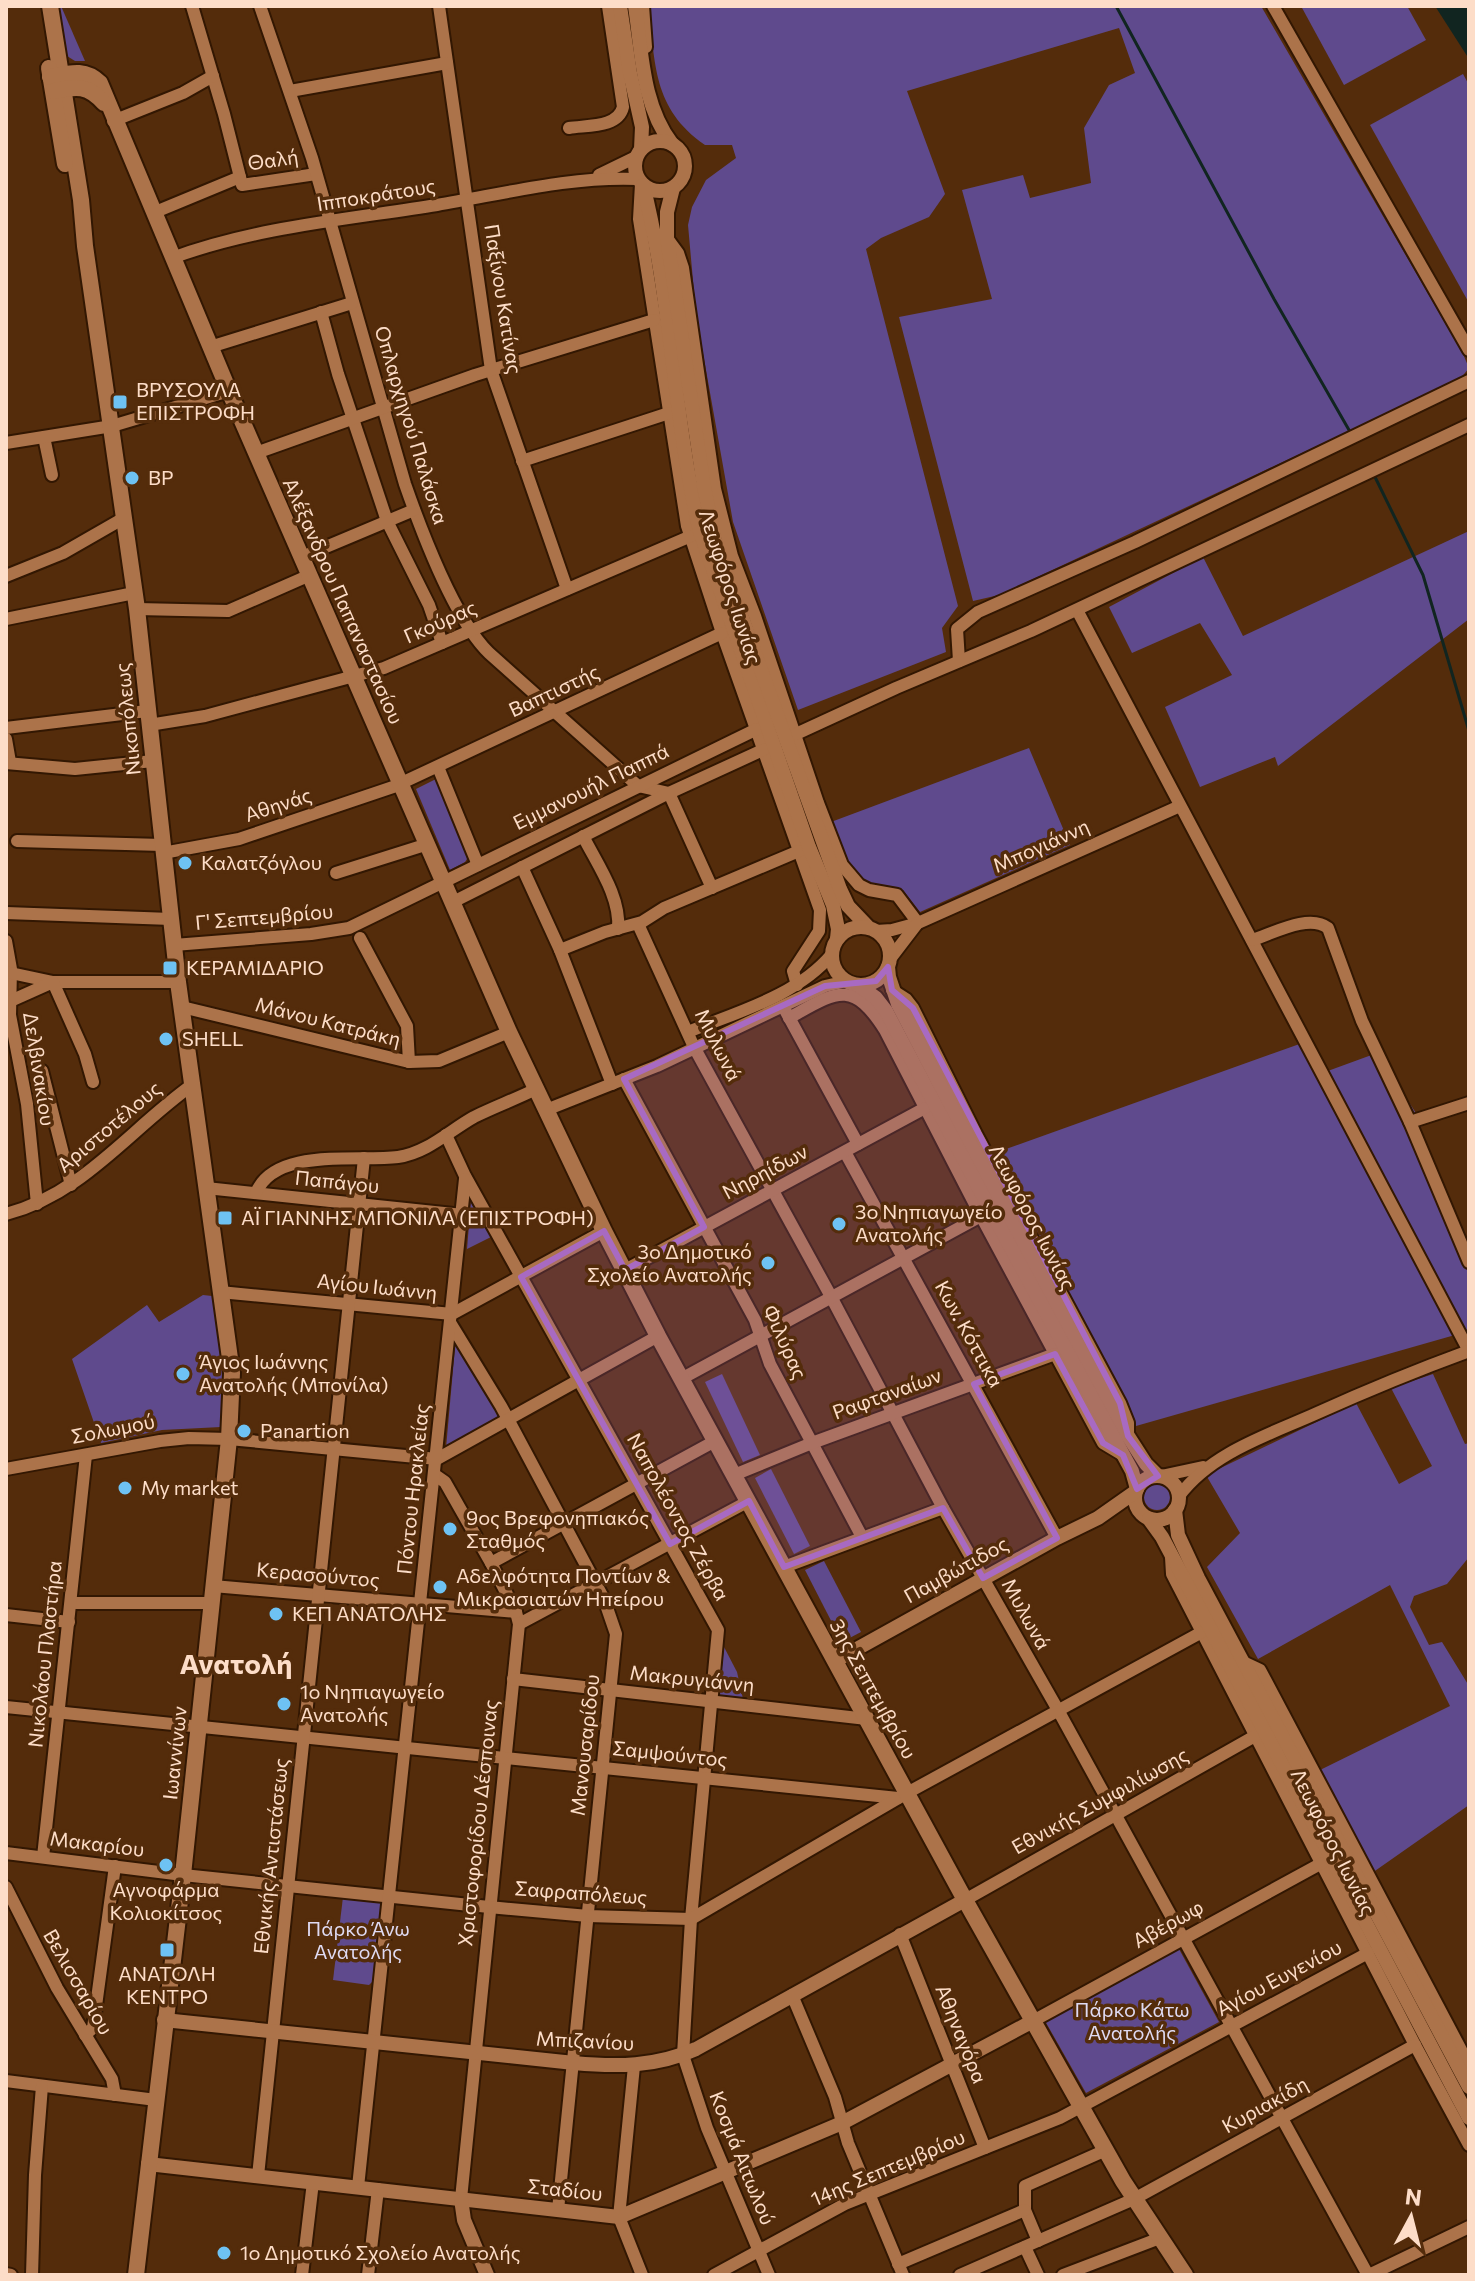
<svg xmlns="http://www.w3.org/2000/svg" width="1475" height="2281" font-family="Commissioner,sans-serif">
<rect width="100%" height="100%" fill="#542c0b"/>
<g fill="#5f4a8d">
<path d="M 58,6 L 61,6 L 85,61 L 75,61 L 67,56 Z"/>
<path d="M 648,6 L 1261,6 L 1463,354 L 1469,368 L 1460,379 L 999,595 L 973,601 L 899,317 L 992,299 L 962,190 L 1023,175 L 1030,198 L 1091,183 L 1084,128 L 1109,85 L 1135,73 L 1119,28 L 907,91 L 945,194 L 929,217 L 881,238 L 866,249 L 958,606 L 942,628 L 946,652 L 798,710 L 733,522 L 696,314 L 688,225 L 692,207 L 706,180 L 736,158 L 732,145 L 705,145 C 652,108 656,64 648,6 Z"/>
<path d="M 1301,6 L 1407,6 L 1426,40 L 1344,85 Z"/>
<path d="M 1463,74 L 1469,85 L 1469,303 L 1370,125 Z"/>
<path d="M 1469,531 L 1469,619 L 1278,766 L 1275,757 L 1200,787 L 1165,707 L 1232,675 L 1200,623 L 1132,653 L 1109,607 L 1203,557 L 1243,636 Z"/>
<path d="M 1029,748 L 1070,845 L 920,912 L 903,890 L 867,884 L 853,873 L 831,822 Z"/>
<path d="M 438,778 L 469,856 L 465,862 L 450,870 L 416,789 Z"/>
<path d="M 1308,1041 L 1325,1072 L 1377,1053 L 1423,1124 L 1418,1131 L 1469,1252 L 1469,1331 L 1136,1426 L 992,1154 Z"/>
<path d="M 471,1200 L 475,1200 L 495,1235 L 467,1249 Z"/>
<path d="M 203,1295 L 212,1296 L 225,1384 L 221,1427 L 162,1430 L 101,1443 L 72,1359 L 147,1305 L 159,1322 Z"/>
<path d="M 459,1342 L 501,1420 L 446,1448 L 455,1347 Z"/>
<path d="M 722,1374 L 760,1455 L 743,1462 L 705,1382 Z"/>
<path d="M 1433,1374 L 1465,1444 L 1469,1443 L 1469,1557 L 1447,1584 L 1414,1596 L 1410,1607 L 1429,1645 L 1442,1642 L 1469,1686 L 1469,1805 L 1372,1873 L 1318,1771 L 1450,1706 L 1390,1585 L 1258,1659 L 1207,1567 L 1240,1533 L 1206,1475 L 1356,1403 L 1399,1484 L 1432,1466 L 1391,1388 Z"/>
<path d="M 771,1469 L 810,1546 L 794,1554 L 755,1478 Z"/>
<circle cx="1157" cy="1497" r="13"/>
<path d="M 824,1561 L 861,1632 L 842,1642 L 805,1570 Z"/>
<path d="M 724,1647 L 737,1672 L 743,1699 L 719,1696 Z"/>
<path d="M 343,1897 L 383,1901 L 374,1980 L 369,1985 L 333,1980 Z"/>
<path d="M 1179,1949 L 1219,2022 L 1086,2093 L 1045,2021 Z"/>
</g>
<path fill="#112520" d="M 1435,6 L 1469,6 L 1469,59 Z"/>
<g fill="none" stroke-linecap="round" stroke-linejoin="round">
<g stroke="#112520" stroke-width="3">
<path d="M 1116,6 L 1274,299 L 1349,430"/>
<path d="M 1375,477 L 1423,575 L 1469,731"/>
</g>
<g stroke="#321702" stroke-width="16">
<g id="minor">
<path d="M 192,6 L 224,114 L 242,185 L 316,174"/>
<path d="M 260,6 L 312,158 L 405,484 C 421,530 455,620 489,653 L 638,786 L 669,793 L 712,888"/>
<path d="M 439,6 L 491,370 L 567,589"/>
<path d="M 643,6 L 646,47"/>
<path d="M 1273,6 L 1469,350"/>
<path d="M 290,91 L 447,63"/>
<path d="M 113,121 L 183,93 L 213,76"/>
<path d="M 569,128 C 587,125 618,128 623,107 L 608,6"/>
<path d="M 599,175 L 636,157"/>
<path d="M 641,184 L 639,219 L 687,526 L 722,633 L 820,910 L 819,931 L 793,971 L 797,985"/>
<path d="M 153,213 L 240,177"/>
<path d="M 667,238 L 678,253 L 683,268 L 715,489 L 732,556 L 755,616 L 818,803 L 842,865 L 859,885 L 869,890 L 897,895 L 918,923"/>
<path d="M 172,258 C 255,227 350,219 437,205 C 503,194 571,176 638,179"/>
<path d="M 321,312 L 338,374 L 387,521 L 429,605 L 442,643"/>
<path d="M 210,347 L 352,303"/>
<path d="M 44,437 L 52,475"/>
<path d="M 6,443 L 112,426 L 229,391"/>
<path d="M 256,453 L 475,375 L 654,320"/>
<path d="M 522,461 L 669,413"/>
<path d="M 302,557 L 414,510"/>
<path d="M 6,576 L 63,553 L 124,518"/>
<path d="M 137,609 L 228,611 L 310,575"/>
<path d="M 1077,610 L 1469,1351"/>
<path d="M 6,619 L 134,593"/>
<path d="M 959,661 L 957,629 L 978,612 L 1135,542 L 1469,381"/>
<path d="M 149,725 L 205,716 L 384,668 L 691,536"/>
<path d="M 6,728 L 147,711"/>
<path d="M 796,734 L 896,688 L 1031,631 L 1469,425"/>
<path d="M 6,739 L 10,762"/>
<path d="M 6,763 L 75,769 L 153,761"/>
<path d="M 438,767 L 478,865"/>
<path d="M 583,836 C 597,864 621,897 618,929"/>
<path d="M 17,841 L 162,845"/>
<path d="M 163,853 L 239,839 L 393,787 L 722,633"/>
<path d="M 522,867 L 560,950 L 612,1084"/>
<path d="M 336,873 L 428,844"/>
<path d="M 453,902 L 669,793 L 765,749"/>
<path d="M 6,913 L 171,919"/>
<path d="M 638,924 L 694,1047 L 828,1291 L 943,1508 L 1058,1710 L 1368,2275"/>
<path d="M 876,931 L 892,930 L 918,923 L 1180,806"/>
<path d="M 360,938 L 407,1026 L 409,1062"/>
<path d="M 1252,940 C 1272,934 1309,913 1328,928 L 1362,1021 L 1410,1122 L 1469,1262"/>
<path d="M 6,941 L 11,969 L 10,1015 L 27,1104 L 37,1204"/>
<path d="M 174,945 L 311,934 L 349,928 L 757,729"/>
<path d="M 560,950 L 605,932 L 642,922 L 664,908 L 799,851"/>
<path d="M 890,959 L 916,925"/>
<path d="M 6,972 L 53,982 L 178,982"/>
<path d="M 892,990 L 906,999 L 913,1008 L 976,1134 L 1120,1403 L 1128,1423 L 1128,1433"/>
<path d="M 6,1003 L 53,982 L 85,1054 L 93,1082"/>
<path d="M 182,1007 L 409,1062 L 439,1061 L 509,1032"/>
<path d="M 785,1010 L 858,1144"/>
<path d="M 789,1018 C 836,992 852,978 885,1030 L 981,1216 L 1103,1443 L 1123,1455"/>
<path d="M 688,1032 C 737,1012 797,996 832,954"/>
<path d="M 42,1071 L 71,1185"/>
<path d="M 624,1079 L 755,1320 L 770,1364 L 862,1537"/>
<path d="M 546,1110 L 657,1066 L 825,986 L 847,981"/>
<path d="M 1410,1122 L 1469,1103"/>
<path d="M 446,1135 L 465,1176 L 718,1630 L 691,1919 L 683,2055 L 707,2128 L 769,2275"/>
<path d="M 845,1152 L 1057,1538"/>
<path d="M 206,1188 L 463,1215"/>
<path d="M 256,1193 C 275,1147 357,1162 398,1157 C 427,1153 449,1131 474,1117 C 494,1107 516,1099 536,1089"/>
<path d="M 6,1214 C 83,1194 129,1130 192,1085"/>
<path d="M 625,1270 L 925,1108"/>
<path d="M 220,1292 L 452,1314 L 604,1231"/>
<path d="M 451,1324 L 501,1406 L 604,1599 L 616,1634 L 558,2210"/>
<path d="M 681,1379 L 981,1216"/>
<path d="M 6,1469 L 160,1441 L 189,1438 L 229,1439 L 437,1459 L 658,1336"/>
<path d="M 435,1475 L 445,1482 L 491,1563 L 516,1612 L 519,1624 L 461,2199"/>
<path d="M 734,1475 L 812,1443 L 1055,1354"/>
<path d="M 1161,1476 L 1203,1467"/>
<path d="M 1179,1496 C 1211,1453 1268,1435 1315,1414 C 1366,1391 1417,1370 1469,1351"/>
<path d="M 1171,1557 L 1172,1574 L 1415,2045 L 1469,2145"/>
<path d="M 491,1563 L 715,1441"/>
<path d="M 784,1567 L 943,1508"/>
<path d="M 213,1586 L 516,1612"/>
<path d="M 71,1603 L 212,1603"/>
<path d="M 6,1615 L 69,1622"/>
<path d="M 519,1624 L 749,1501"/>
<path d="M 1243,1662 L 1260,1670 L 1469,2065"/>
<path d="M 513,1679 L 867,1719"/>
<path d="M 6,1707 L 898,1798"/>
<path d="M 6,1853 L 183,1875 L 489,1907 L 588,1916 L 691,1919 L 907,1793 L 1202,1632"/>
<path d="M 43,1857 L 86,1455"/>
<path d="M 6,1887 L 57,1988 L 112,2079 L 115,2095"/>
<path d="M 965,1900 L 1255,1736"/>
<path d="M 900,1934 L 985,2148"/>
<path d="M 792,1995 L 835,2097 L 848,2143 L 903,2275"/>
<path d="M 1033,2021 L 1322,1863"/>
<path d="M 85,2035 L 93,2028 L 115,1866"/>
<path d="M 634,2066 L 619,2217 L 642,2275"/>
<path d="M 6,2081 L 156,2100"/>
<path d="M 258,2176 L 364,1158"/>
<path d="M 358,2187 L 465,1179"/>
<path d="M 1038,2241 L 1025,2210 L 1025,2186 L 1106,2150"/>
<path d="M 1025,2247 L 1038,2275"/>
<path d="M 898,2264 L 1025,2210"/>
<path d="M 6,2274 L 11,2275"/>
<path d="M 32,2275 L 35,2175 L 42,2086"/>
<path d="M 302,2275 L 313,2182"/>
<path d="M 368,2275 L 378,2189"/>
<path d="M 714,2275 L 845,2204 L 1060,2118 L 1368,1953"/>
<path d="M 960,2275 L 1134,2199 L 1415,2045"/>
<path d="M 1063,2275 L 1160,2238"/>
<path d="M 1369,2275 L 1469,2227"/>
</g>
</g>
<g stroke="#321702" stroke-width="18">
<g id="tertiary">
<path d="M 620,6 L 630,73 L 642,127 L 641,149"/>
<path d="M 635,6 C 642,53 642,105 672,144"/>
<circle cx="660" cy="166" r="25"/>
<path d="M 643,185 C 672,299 673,418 700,532 L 809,847 L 833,905 L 838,929 L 837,939"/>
<path d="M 673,188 L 667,212 L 667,238 L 704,487 L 716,545 L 840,889 L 848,906 L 868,927"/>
<circle cx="861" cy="956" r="29"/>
<path d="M 888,967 L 889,977 L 898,1004 L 1000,1201 L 1128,1436 L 1146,1464 L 1158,1476"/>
<path d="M 858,985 L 876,998 L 886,1011 L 991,1211 L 1132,1471 L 1137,1489"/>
<circle cx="1157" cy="1498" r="22"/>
<path d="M 1175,1510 L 1178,1535 L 1198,1578 L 1469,2087"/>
<path d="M 1149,1519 L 1162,1537 L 1469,2118"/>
<path d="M 835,1661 L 1057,1538 L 1098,1518 L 1135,1492"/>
<path d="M 164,2020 L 574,2063 C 616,2067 656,2067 696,2049 L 965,1900"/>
<path d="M 148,2164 L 619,2217 L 842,2123 L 1033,2021"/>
<path d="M 461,2199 L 464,2220 L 487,2275"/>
</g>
</g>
<g stroke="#321702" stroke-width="20">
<g id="secondary">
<path d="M 50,6 L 81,200 L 85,246 L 137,609 L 178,982 L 232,1373 L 229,1439 L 183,1875 L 136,2275"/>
<path d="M 49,68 L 65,164"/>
<path d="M 50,77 C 70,73 85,68 100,83 L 229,391 L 509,1032 L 604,1231 L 658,1336 L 965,1900 L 1123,2181 L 1185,2275"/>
<path d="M 54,91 C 77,86 88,85 104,103"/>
</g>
</g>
<use href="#minor" stroke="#ac734a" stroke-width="12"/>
<use href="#tertiary" stroke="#ac734a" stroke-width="14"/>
<use href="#secondary" stroke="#ac734a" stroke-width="16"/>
</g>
<path fill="#a86ac2" fill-opacity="0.2" stroke="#a86ac2" stroke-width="6" stroke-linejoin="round" d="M 888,967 L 892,990 L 913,1008 L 1120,1403 L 1128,1436 L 1158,1476 L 1137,1489 L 1123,1455 L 1103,1443 L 1055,1354 L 974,1384 L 1057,1538 L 983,1578 L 943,1508 L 784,1567 L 749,1501 L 670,1544 L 521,1277 L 604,1231 L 625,1270 L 704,1227 L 624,1079 L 825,986 L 876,981 Z"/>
<g fill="#6ec2f3" stroke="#542c0b" stroke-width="3">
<rect x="112" y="394" width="16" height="16" rx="4"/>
<circle cx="132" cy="478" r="8"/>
<circle cx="185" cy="863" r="8"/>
<rect x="162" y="960" width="16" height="16" rx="4"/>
<circle cx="166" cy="1039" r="8"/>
<rect x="217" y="1210" width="16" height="16" rx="4"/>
<circle cx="839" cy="1224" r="8"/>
<circle cx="768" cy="1263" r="8"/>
<circle cx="183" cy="1374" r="8"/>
<circle cx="244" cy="1431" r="8"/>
<circle cx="125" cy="1488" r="8"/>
<circle cx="450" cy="1529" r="8"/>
<circle cx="440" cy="1587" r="8"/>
<circle cx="276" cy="1614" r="8"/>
<circle cx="284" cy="1704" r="8"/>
<circle cx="166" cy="1865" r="8"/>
<rect x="159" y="1942" width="16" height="16" rx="4"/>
<circle cx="224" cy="2253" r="8"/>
</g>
<g text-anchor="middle" stroke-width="7" stroke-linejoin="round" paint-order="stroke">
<g font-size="20" fill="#fdddc8" stroke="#542c0b">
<text transform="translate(273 160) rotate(-8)" y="7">Θαλή</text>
<text transform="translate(376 195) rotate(-9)" y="7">Ιπποκράτους</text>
<text transform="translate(503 299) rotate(81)" y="7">Παξίνου Κατίνας</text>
<text transform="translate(411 425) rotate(73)" y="7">Οπλαρχηγού Παλάσκα</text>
<text transform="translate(730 587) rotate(72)" y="7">Λεωφόρος Ιωνίας</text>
<text transform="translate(343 601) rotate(66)" y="7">Αλέξανδρου Παπαναστασίου</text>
<text transform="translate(440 622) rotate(-24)" y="7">Γκούρας</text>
<text transform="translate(554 691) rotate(-25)" y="7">Βαπτιστής</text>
<text transform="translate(128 719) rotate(-96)" y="7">Νικοπόλεως</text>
<text transform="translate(591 787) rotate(-26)" y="7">Εμμανουήλ Παππά</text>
<text transform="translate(278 805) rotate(-18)" y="7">Αθηνάς</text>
<text transform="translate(1041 846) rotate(-24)" y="7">Μπογιάννη</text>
<text transform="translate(264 917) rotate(-5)" y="7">Γ' Σεπτεμβρίου</text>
<text transform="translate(328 1022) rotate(14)" y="7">Μάνου Κατράκη</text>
<text transform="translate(718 1045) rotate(63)" y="7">Μυλωνά</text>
<text transform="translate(39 1069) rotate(81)" y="7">Δελβινακίου</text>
<text transform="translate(109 1127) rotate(-40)" y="7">Αριστοτέλους</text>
<text transform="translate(765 1172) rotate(-28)" y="7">Νηρηίδων</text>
<text transform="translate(337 1182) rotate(6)" y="7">Παπάγου</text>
<text transform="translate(1032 1217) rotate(62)" y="7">Λεωφόρος Ιωνίας</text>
<text transform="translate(377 1287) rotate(6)" y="7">Αγίου Ιωάννη</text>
<text transform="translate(969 1334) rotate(61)" y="7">Κων. Κόττικα</text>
<text transform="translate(785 1342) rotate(66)" y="7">Φιλύρας</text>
<text transform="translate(887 1394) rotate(-20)" y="7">Ραφταναίων</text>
<text transform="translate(113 1429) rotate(-11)" y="7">Σολωμού</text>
<text transform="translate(413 1489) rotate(-84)" y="7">Πόντου Ηρακλείας</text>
<text transform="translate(678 1517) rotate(61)" y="7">Ναπολέοντος Ζέρβα</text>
<text transform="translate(956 1570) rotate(-29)" y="7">Παμβώτιδος</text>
<text transform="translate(318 1575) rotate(5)" y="7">Κερασούντος</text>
<text transform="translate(1026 1614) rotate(61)" y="7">Μυλωνά</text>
<text transform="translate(45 1654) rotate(-84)" y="7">Νικολάου Πλαστήρα</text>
<text transform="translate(692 1679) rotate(6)" y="7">Μακρυγιάννη</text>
<text transform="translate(873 1689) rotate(61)" y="7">3ης Σεπτεμβρίου</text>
<text transform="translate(585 1745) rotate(-84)" y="7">Μανουσαρίδου</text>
<text transform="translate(175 1753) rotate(-84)" y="7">Ιωαννίνων</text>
<text transform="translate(670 1754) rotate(6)" y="7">Σαμψούντος</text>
<text transform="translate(1100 1801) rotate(-29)" y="7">Εθνικής Συμφιλίωσης</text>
<text transform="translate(478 1823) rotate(-84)" y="7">Χριστοφορίδου Δέσποινας</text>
<text transform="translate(1333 1842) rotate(63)" y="7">Λεωφόρος Ιωνίας</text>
<text transform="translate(97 1844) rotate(7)" y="7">Μακαρίου</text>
<text transform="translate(271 1856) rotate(-84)" y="7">Εθνικής Αντιστάσεως</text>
<text transform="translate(581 1893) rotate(4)" y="7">Σαφραπόλεως</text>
<text transform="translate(1168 1924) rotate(-29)" y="7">Αβέρωφ</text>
<text transform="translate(1279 1978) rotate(-28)" y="7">Αγίου Ευγενίου</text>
<text transform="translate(78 1982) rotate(60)" y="7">Βελισσαρίου</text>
<text transform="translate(961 2034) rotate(68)" y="7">Αθηναγόρα</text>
<text transform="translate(585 2041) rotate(3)" y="7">Μπιζανίου</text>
<text transform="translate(1265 2105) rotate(-29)" y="7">Κυριακίδη</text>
<text transform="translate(742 2158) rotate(68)" y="7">Κοσμά Αιτωλού</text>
<text transform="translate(888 2168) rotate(-23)" y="7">14ης Σεπτεμβρίου</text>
<text transform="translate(565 2190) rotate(6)" y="7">Σταδίου</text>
</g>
<g font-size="20" fill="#fdddc8" stroke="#542c0b" text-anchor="start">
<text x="136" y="397">ΒΡΥΣΟΥΛΑ<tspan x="136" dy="23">ΕΠΙΣΤΡΟΦΗ</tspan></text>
<text x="148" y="485">BP</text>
<text x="201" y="870">Καλατζόγλου</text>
<text x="186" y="975">ΚΕΡΑΜΙΔΑΡΙΟ</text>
<text x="182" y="1046">SHELL</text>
<text x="855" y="1219">3ο Νηπιαγωγείο<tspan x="855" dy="23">Ανατολής</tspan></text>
<text x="241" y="1225">ΑΪ ΓΙΑΝΝΗΣ ΜΠΟΝΙΛΑ (ΕΠΙΣΤΡΟΦΗ)</text>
<text x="752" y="1259" text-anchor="end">3ο Δημοτικό<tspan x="752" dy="23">Σχολείο Ανατολής</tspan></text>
<text x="199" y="1369">Άγιος Ιωάννης<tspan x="199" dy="23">Ανατολής (Μπονίλα)</tspan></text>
<text x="260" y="1438">Panartion</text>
<text x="141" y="1495">My market</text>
<text x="466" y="1525">9ος Βρεφονηπιακός<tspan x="466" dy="23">Σταθμός</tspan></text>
<text x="456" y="1583">Αδελφότητα Ποντίων &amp;<tspan x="456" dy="23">Μικρασιατών Ηπείρου</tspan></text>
<text x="292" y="1621">ΚΕΠ ΑΝΑΤΟΛΗΣ</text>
<text x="300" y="1699">1ο Νηπιαγωγείο<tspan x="300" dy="23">Ανατολής</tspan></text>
<text x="166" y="1897" text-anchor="middle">Αγνοφάρμα<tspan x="166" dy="23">Κολιοκίτσος</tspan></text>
<text x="167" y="1981" text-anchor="middle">ΑΝΑΤΟΛΗ<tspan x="167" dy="23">ΚΕΝΤΡΟ</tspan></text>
<text x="240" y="2260">1ο Δημοτικό Σχολείο Ανατολής</text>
</g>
<g font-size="20" fill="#dfdaf2" stroke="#542c0b">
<text x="358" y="1936">Πάρκο Άνω<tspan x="358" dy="23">Ανατολής</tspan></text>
<text x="1132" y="2017">Πάρκο Κάτω<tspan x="1132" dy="23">Ανατολής</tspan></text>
</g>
<g font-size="28" font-weight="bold" fill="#fdddc8" stroke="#542c0b">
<text x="236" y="1674">Ανατολή</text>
</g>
</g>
<rect width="1475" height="2281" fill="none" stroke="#fdddc8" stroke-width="16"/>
<g transform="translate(1411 2217) rotate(7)" stroke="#542c0b" stroke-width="6" paint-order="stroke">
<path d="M0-6L14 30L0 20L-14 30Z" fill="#fdddc8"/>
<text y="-12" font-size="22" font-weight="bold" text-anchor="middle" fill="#fdddc8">N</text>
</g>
</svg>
